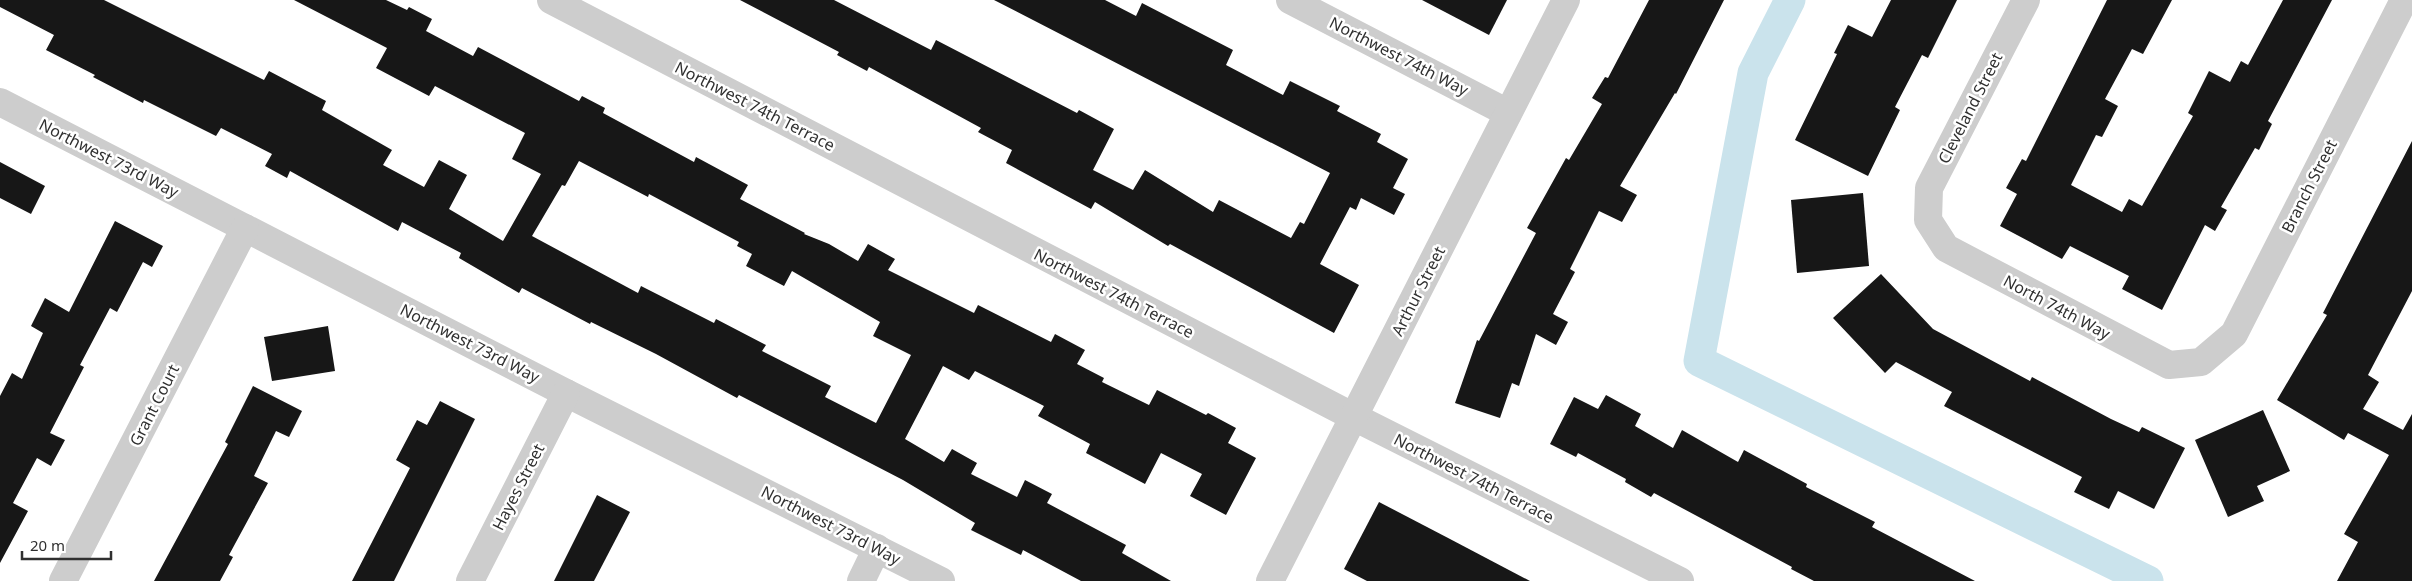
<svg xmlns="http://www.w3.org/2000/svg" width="2412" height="581" font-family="'Noto Sans',sans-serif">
<rect width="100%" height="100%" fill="#fff"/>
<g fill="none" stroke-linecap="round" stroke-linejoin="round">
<path stroke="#cae3ec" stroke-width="31" d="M 1790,0 L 1753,73 L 1699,361 L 2148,581"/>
</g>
<g fill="#171717" fill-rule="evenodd">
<path d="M 0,0 L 104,0 L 264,80 L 269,71 L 326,101 L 322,110 L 392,150 L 383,165 L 424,187 L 439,160 L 467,175 L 449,209 L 503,241 L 541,174 L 512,159 L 525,133 L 435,86 L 429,96 L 376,68 L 387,48 L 294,0 L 386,0 L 407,10 L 409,7 L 432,19 L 426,31 L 473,56 L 478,47 L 579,101 L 582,96 L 605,108 L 603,113 L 694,162 L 696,157 L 748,185 L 740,199 L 805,233 L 804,234 L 829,244 L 858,261 L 868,244 L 895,259 L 888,270 L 974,313 L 978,305 L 1051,342 L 1055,334 L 1085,350 L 1077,364 L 1104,378 L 1102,382 L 1149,405 L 1157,390 L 1206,415 L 1208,413 L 1236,428 L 1228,443 L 1256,458 L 1226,515 L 1190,496 L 1202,474 L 1161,453 L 1145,484 L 1086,453 L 1090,444 L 1038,416 L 1044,406 L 975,371 L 969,380 L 943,366 L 905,439 L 944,462 L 952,449 L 977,463 L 971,474 L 1017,497 L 1025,480 L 1052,494 L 1047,503 L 1126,545 L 1122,553 L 1171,581 L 1081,581 L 1023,550 L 1021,555 L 971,530 L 975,523 L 903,480 L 739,395 L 737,398 L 656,354 L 591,322 L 590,324 L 522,288 L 519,293 L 459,258 L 461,253 L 402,222 L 398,231 L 290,171 L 287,178 L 265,166 L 272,154 L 221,128 L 216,136 L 144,100 L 143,103 L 93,77 L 95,75 L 46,50 L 54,35 L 0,7 ZM 579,161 L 648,197 L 649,194 L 739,242 L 737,246 L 752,254 L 746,266 L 784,286 L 792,271 L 880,322 L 873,336 L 911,355 L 876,423 L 825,397 L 831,386 L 762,351 L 766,345 L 716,319 L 714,323 L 641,286 L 638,293 L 532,236 L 562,185 L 565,186 Z"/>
<path d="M 740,0 L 834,0 L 931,50 L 936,40 L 1077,113 L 1079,110 L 1114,129 L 1093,170 L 1133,190 L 1145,170 L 1213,212 L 1219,200 L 1291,238 L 1300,222 L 1304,224 L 1330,173 L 994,0 L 1105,0 L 1136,16 L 1142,3 L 1233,50 L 1226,65 L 1283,95 L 1290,81 L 1340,106 L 1337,111 L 1381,134 L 1377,142 L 1408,159 L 1393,188 L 1405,194 L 1394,215 L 1361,198 L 1356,210 L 1350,207 L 1320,264 L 1359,285 L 1334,333 L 1170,244 L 1168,246 L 1095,202 L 1091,209 L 1006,163 L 1012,150 L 978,132 L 981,128 L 869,67 L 867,71 L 837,55 L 839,52 Z"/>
<path d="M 1422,0 L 1507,0 L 1489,35 Z"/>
<path d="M 1649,0 L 1724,0 L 1676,94 L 1675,93 L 1620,186 L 1637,195 L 1622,222 L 1599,211 L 1570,269 L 1575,272 L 1553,314 L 1568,322 L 1556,345 L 1536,334 L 1519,386 L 1512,383 L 1500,418 L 1455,403 L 1477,340 L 1479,341 L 1536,233 L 1527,228 L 1566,158 L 1569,160 L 1602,104 L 1592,98 L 1605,77 L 1608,78 Z"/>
<path d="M 1891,0 L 1957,0 L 1928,58 L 1922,55 L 1895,107 L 1900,110 L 1868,176 L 1795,140 L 1837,54 L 1834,53 L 1848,25 L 1872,37 Z"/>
<path d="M 2107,0 L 2172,0 L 2143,54 L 2132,49 L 2105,99 L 2118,106 L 2102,137 L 2096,135 L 2071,185 L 2122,212 L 2129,199 L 2142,206 L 2193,116 L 2188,113 L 2209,71 L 2230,82 L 2241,61 L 2248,65 L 2283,0 L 2332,0 L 2268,121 L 2272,124 L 2259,150 L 2255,148 L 2221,207 L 2227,210 L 2215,231 L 2205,225 L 2162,310 L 2122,289 L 2129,276 L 2070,246 L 2062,259 L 2000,226 L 2017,194 L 2006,188 L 2022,159 L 2026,161 Z"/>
<path d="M 2412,141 L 2412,291 L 2368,375 L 2379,382 L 2363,409 L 2403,430 L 2412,414 L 2412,581 L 2337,581 L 2358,542 L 2344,534 L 2389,455 L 2348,433 L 2344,440 L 2277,400 L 2327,315 L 2323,313 Z"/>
<path d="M 0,162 L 45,186 L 31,214 L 0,198 Z"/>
<path d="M 1863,193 L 1869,266 L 1797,273 L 1791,200 Z"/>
<path d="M 115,221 L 163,246 L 152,267 L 143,262 L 117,312 L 110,308 L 80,365 L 84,367 L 50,433 L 65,440 L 51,466 L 37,458 L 13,503 L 28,511 L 0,563 L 0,396 L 12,373 L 22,379 L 43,333 L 31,326 L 45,298 L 69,312 Z"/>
<path d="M 1881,274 L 1933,329 L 2030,381 L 2032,377 L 2111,419 L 2139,432 L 2142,427 L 2185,448 L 2154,509 L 2118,491 L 2109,509 L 2074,492 L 2082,477 L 1944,406 L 1952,392 L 1896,362 L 1885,373 L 1833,318 Z"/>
<path d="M 328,326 L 335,371 L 272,381 L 264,337 Z"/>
<path d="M 253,386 L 302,411 L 289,437 L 276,431 L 254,476 L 268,483 L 229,555 L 233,557 L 220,581 L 154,581 L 228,444 L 225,442 Z"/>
<path d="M 1606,395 L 1641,414 L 1635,426 L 1673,448 L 1682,430 L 1738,462 L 1744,450 L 1807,484 L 1806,487 L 1875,522 L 1872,527 L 1975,581 L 1814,581 L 1791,569 L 1792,567 L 1654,493 L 1651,497 L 1625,482 L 1626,479 L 1578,453 L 1576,457 L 1550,444 L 1574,397 L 1598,409 Z"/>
<path d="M 440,401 L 475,419 L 394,581 L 352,581 L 410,468 L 396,460 L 417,420 L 427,425 Z"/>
<path d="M 2263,410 L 2290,471 L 2257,486 L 2264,501 L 2228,517 L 2195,440 Z"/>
<path d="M 597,495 L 630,512 L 594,581 L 554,581 Z"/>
<path d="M 1379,502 L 1450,539 L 1530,581 L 1367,581 L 1344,569 Z"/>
</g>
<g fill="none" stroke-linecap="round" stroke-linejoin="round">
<g stroke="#cdcdcd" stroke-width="28">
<path d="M 551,0 L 1354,417 L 1680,581"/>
<path d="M 1290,0 L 1508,113"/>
<path d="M 2026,0 L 1929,188 L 1928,220 L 1946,248 L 2169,365 L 2201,362 L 2234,334 L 2404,0"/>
<path d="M 0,102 L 566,393 L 941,581"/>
<path d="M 63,581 L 245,228"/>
<path d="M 470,581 L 566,393"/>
<path d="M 861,581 L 877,548"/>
<path d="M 1270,581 L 1566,0"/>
</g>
</g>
<g text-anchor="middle" stroke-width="5" stroke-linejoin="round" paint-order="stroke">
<g font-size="16" fill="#303030" stroke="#fff">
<text transform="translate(1399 56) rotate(27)" y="6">Northwest 74th Way</text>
<text transform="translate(755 106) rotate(27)" y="6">Northwest 74th Terrace</text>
<text transform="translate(1970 108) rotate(-63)" y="6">Cleveland Street</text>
<text transform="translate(109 158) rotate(27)" y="6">Northwest 73rd Way</text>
<text transform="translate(2309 186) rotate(-63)" y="6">Branch Street</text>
<text transform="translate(1418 291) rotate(-63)" y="6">Arthur Street</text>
<text transform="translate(1114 293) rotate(27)" y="6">Northwest 74th Terrace</text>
<text transform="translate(2057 307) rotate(28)" y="6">North 74th Way</text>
<text transform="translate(470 343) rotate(27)" y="6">Northwest 73rd Way</text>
<text transform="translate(154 405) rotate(-63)" y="6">Grant Court</text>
<text transform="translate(1474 478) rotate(27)" y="6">Northwest 74th Terrace</text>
<text transform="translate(518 487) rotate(-63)" y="6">Hayes Street</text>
<text transform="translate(831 525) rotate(27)" y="6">Northwest 73rd Way</text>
</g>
</g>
<path d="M22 551v8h89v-8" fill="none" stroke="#303030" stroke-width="2.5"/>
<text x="30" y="551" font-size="15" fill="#303030" stroke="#ffffff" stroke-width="4" paint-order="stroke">20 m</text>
</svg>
